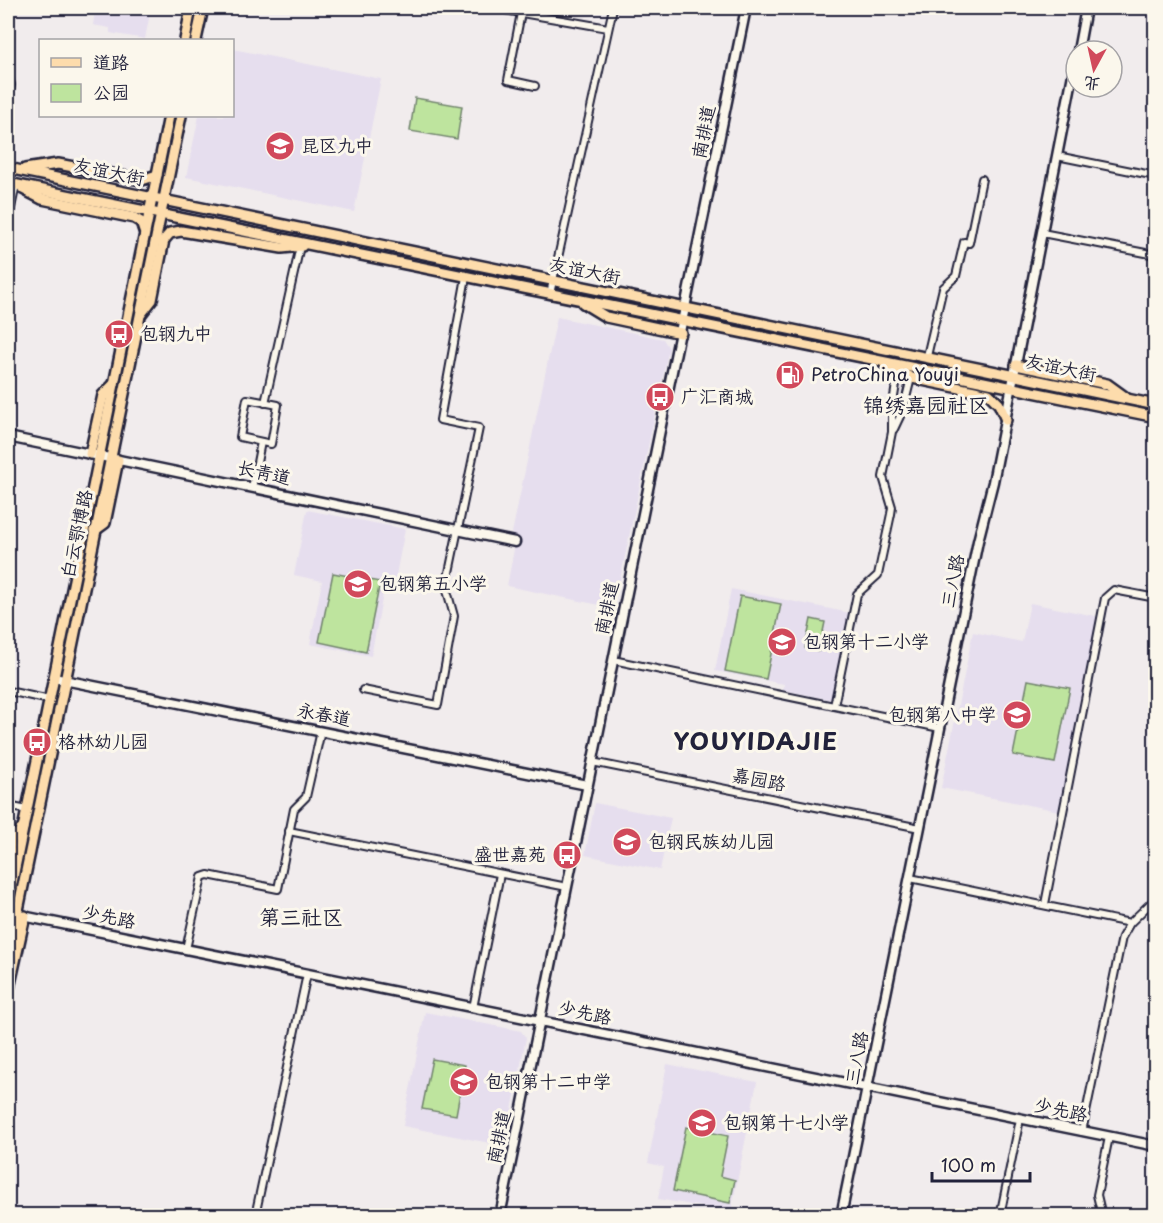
<svg xmlns="http://www.w3.org/2000/svg" width="1163" height="1223" font-family="'Playpen Sans','LXGW WenKai TC',sans-serif">
<rect width="100%" height="100%" fill="#f1eced"/>
<filter id="ink" filterUnits="userSpaceOnUse"><feTurbulence type="fractalNoise" baseFrequency=".0167" numOctaves="2"/><feDisplacementMap in="SourceGraphic" scale="12" xChannelSelector="R" yChannelSelector="G"/><feConvolveMatrix kernelMatrix="1 2 1 2 8 2 1 2 1" color-interpolation-filters="sRGB"/></filter>
<g filter="url(#ink)">
<g fill="#e6deee">
<path d="M 79,8 L 151,8 L 145,39 L 110,33 L 110,28 L 93,25 L 95,11 Z"/>
<path d="M 233,49 L 381,79 L 354,212 L 186,177 L 199,116 L 232,116 Z"/>
<path d="M 557,317 L 663,339 L 669,348 L 614,608 L 507,586 L 516,539 L 511,538 Z"/>
<path d="M 307,510 L 405,529 L 393,590 L 384,589 L 371,656 L 310,644 L 322,581 L 294,575 Z"/>
<path d="M 731,589 L 850,613 L 832,700 L 783,690 L 784,684 L 715,671 Z"/>
<path d="M 1030,603 L 1100,617 L 1059,811 L 941,788 L 973,632 L 1022,642 Z"/>
<path d="M 595,803 L 671,818 L 660,870 L 585,855 Z"/>
<path d="M 425,1012 L 521,1031 L 526,1038 L 505,1146 L 403,1126 Z"/>
<path d="M 667,1064 L 757,1082 L 731,1212 L 658,1199 L 664,1167 L 648,1163 Z"/>
</g>
<g fill="#bee49e" stroke="#70836c" stroke-width="1.5">
<path d="M 415,98 L 462,106 L 457,139 L 410,131 Z"/>
<path d="M 333,573 L 380,582 L 366,652 L 319,642 Z"/>
<path d="M 740,596 L 781,604 L 766,679 L 725,671 Z"/>
<path d="M 811,619 L 825,622 L 819,651 L 805,648 Z"/>
<path d="M 1028,680 L 1070,688 L 1055,763 L 1013,755 Z"/>
<path d="M 432,1059 L 465,1065 L 456,1115 L 422,1109 Z"/>
<path d="M 686,1127 L 728,1136 L 720,1176 L 735,1180 L 730,1203 L 673,1191 Z"/>
</g>
<g fill="none" stroke-linecap="round" stroke-linejoin="round">
<g stroke="#22223b" stroke-width="10">
<g id="street">
<path d="M 493,8 L 608,28"/>
<path d="M 521,13 L 508,80 L 535,86"/>
<path d="M 8,74 L 11,85 L 8,102"/>
<path d="M 1057,156 L 1156,176"/>
<path d="M 8,223 L 16,184"/>
<path d="M 1042,233 L 1156,255"/>
<path d="M 550,294 L 613,8"/>
<path d="M 927,356 L 943,288 L 956,276 L 964,242 L 969,243 L 982,179"/>
<path d="M 247,399 L 278,405 L 271,444 L 240,437 Z"/>
<path d="M 265,403 L 300,246"/>
<path d="M 894,429 L 903,410 L 911,378"/>
<path d="M 252,488 L 261,442"/>
<path d="M 613,660 L 940,728"/>
<path d="M 363,690 L 438,705 L 454,616 L 446,587 L 479,428 L 440,420 L 466,277"/>
<path d="M 8,691 L 50,700"/>
<path d="M 834,706 L 857,594 L 878,575 L 891,514 L 892,507 L 883,477 L 892,432 L 892,409 L 898,372"/>
<path d="M 592,762 L 920,828"/>
<path d="M 8,806 L 27,810"/>
<path d="M 289,831 L 567,887"/>
<path d="M 910,878 L 1130,923 L 1122,937 L 1082,1132"/>
<path d="M 1045,904 L 1105,598 L 1114,590 L 1156,598"/>
<path d="M 1130,923 L 1156,898"/>
<path d="M 186,949 L 202,877 L 208,875 L 278,889 L 294,809 L 306,797 L 321,731"/>
<path d="M 473,1008 L 500,874"/>
<path d="M 255,1216 L 307,974"/>
<path d="M 1000,1216 L 1020,1119"/>
<path d="M 1102,1216 L 1097,1195 L 1109,1137"/>
</g>
</g>
<g stroke="#22223b" stroke-width="13">
<g id="secondary">
<path d="M 1078,51 L 1086,8"/>
<path d="M 8,437 L 515,542"/>
<path d="M 54,678 L 587,785"/>
<path d="M 8,913 L 1156,1146"/>
<path d="M 500,1216 L 746,8"/>
<path d="M 841,1216 L 978,541 L 993,482 L 1076,59"/>
</g>
</g>
<g stroke="#22223b" stroke-width="14">
<g id="primary">
<path d="M 185,40 L 191,8"/>
<path d="M 196,40 L 203,8"/>
<path d="M 8,168 L 1156,405"/>
<path d="M 25,169 L 58,164 L 142,180 L 157,175"/>
<path d="M 8,183 L 1156,417"/>
<path d="M 23,189 L 42,199 L 134,218 L 141,222 L 144,231"/>
<path d="M 583,303 L 606,317 L 681,333"/>
<path d="M 141,314 L 152,300 L 164,240 L 170,233 L 181,231 L 282,248 L 302,246"/>
<path d="M 885,365 L 912,378 L 989,394 L 999,404 L 1006,420"/>
<path d="M 1016,365 L 1107,384 L 1125,397"/>
<path d="M 90,454 L 103,395 L 114,384"/>
<path d="M 94,531 L 105,523 L 118,460"/>
<path d="M 8,859 L 12,838 L 23,828"/>
<path d="M 8,902 L 169,116"/>
<path d="M 8,959 L 181,116"/>
<path d="M 8,993 L 25,916"/>
</g>
</g>
<use href="#street" stroke="#fbf7ec" stroke-width="6"/>
<use href="#secondary" stroke="#fbf7ec" stroke-width="8"/>
<use href="#primary" stroke="#fddcac" stroke-width="9"/>
</g>
</g>
<defs>
<g id="school-disc" transform="scale(1.5)"><circle r="9.5" fill="#d1495b" stroke="#fbf7ec"/><path d="M0-5L7-2L0 1L-7-2ZM-4 1L0 2.5L4 1V4Q0 6-4 4Z" fill="#fff"/></g>
<g id="bus-disc" transform="scale(1.5)"><circle r="9.5" fill="#d1495b" stroke="#fbf7ec"/><path d="M-5-6H5V4H4V6H2V4H-2V6H-4V4H-5ZM-3.5-4V0h7V-4ZM-3.5 1.2v1.5H-2V1.2ZM2 1.2v1.5H3.5V1.2Z" fill="#fff"/></g>
<g id="fuel-disc" transform="scale(1.5)"><circle r="9.5" fill="#d1495b" stroke="#fbf7ec"/><path d="M-5.5-6h7V0h2V4h1.3V-2.5L3-4.5l.8-.8L6-3V5H2.5V1h-1V6h-7ZM-4.2-4.7v3.2H.2V-4.7Z" fill="#fff"/></g>
</defs>
<g fill-rule="evenodd">
<use href="#school-disc" x="280" y="146"/>
<use href="#bus-disc" x="119" y="334"/>
<use href="#fuel-disc" x="790" y="375"/>
<use href="#bus-disc" x="660" y="397"/>
<use href="#school-disc" x="358" y="584"/>
<use href="#school-disc" x="782" y="642"/>
<use href="#school-disc" x="1017" y="715"/>
<use href="#bus-disc" x="37" y="742"/>
<use href="#school-disc" x="627" y="842"/>
<use href="#bus-disc" x="567" y="855"/>
<use href="#school-disc" x="464" y="1082"/>
<use href="#school-disc" x="702" y="1123"/>
</g>
<g text-anchor="middle" stroke-width="6" stroke-linejoin="round" paint-order="stroke">
<g font-size="18" fill="#22223b" stroke="#fbf7ec">
<text transform="translate(704 132) rotate(-79)" y="6">南排道</text>
<text transform="translate(109 172) rotate(12)" y="6">友谊大街</text>
<text transform="translate(585 271) rotate(12)" y="6">友谊大街</text>
<text transform="translate(1061 368) rotate(12)" y="6">友谊大街</text>
<text transform="translate(264 473) rotate(12)" y="6">长青道</text>
<text transform="translate(77 534) rotate(-78)" y="6">白云鄂博路</text>
<text transform="translate(953 581) rotate(-79)" y="6">三八路</text>
<text transform="translate(607 608) rotate(-78)" y="6">南排道</text>
<text transform="translate(324 715) rotate(11)" y="6">永春道</text>
<text transform="translate(759 780) rotate(11)" y="6">嘉园路</text>
<text transform="translate(109 917) rotate(12)" y="6">少先路</text>
<text transform="translate(585 1013) rotate(12)" y="6">少先路</text>
<text transform="translate(857 1058) rotate(-79)" y="6">三八路</text>
<text transform="translate(1061 1110) rotate(12)" y="6">少先路</text>
<text transform="translate(499 1137) rotate(-78)" y="6">南排道</text>
</g>
<g font-size="18" fill="#22223b" stroke="#fbf7ec" text-anchor="start">
<text x="301" y="152">昆区九中</text>
<text x="140" y="340">包钢九中</text>
<text x="811" y="381">PetroChina Youyi</text>
<text x="681" y="403">广汇商城</text>
<text x="379" y="590">包钢第五小学</text>
<text x="803" y="648">包钢第十二小学</text>
<text x="996" y="721" text-anchor="end">包钢第八中学</text>
<text x="58" y="748">格林幼儿园</text>
<text x="648" y="848">包钢民族幼儿园</text>
<text x="546" y="861" text-anchor="end">盛世嘉苑</text>
<text x="485" y="1088">包钢第十二中学</text>
<text x="723" y="1129">包钢第十七小学</text>
</g>
<g font-size="21" fill="#22223b" stroke="#fbf7ec">
<text x="926" y="413">锦绣嘉园社区</text>
<text x="301" y="925">第三社区</text>
</g>
<g font-size="24" font-weight="bold" letter-spacing="1.5" fill="#22223b" stroke="#fbf7ec">
<text x="756" y="750">YOUYIDAJIE</text>
</g>
</g>
<rect width="1163" height="1223" fill="none" stroke="#fbf7ec" stroke-width="30"/>
<rect x="15" y="15" width="1133" height="1193" fill="none" stroke="#22223b" stroke-width="2" filter="url(#ink)"/>
<rect x="39" y="39" width="195" height="78" fill="#fbf7ec" stroke="#a4a2a5" stroke-width="1.5"/>
<rect x="51" y="58" width="30" height="9" fill="#fddcac" stroke="#a4a2a5" stroke-width="1.5"/>
<text x="93" y="69" font-size="18" fill="#22223b">道路</text>
<rect x="51" y="84" width="30" height="18" fill="#bee49e" stroke="#a4a2a5" stroke-width="1.5"/>
<text x="93" y="99" font-size="18" fill="#22223b">公园</text>
<g transform="translate(1094 69) rotate(188)"><circle r="28" fill="#fbf7ec" stroke="#a4a2a5" stroke-width="1.5"/>
<path d="M0-4.5L10 22L0 15L-10 22Z" fill="#d1495b"/>
<text y="-9" font-size="16" font-weight="bold" text-anchor="middle" fill="#22223b">北</text>
</g>
<path d="M932 1172v9h98v-9" fill="none" stroke="#22223b" stroke-width="3"/>
<text x="941" y="1172" font-size="18" fill="#22223b" stroke="#fbf7ec" stroke-width="4.5" paint-order="stroke">100 m</text>
</svg>
